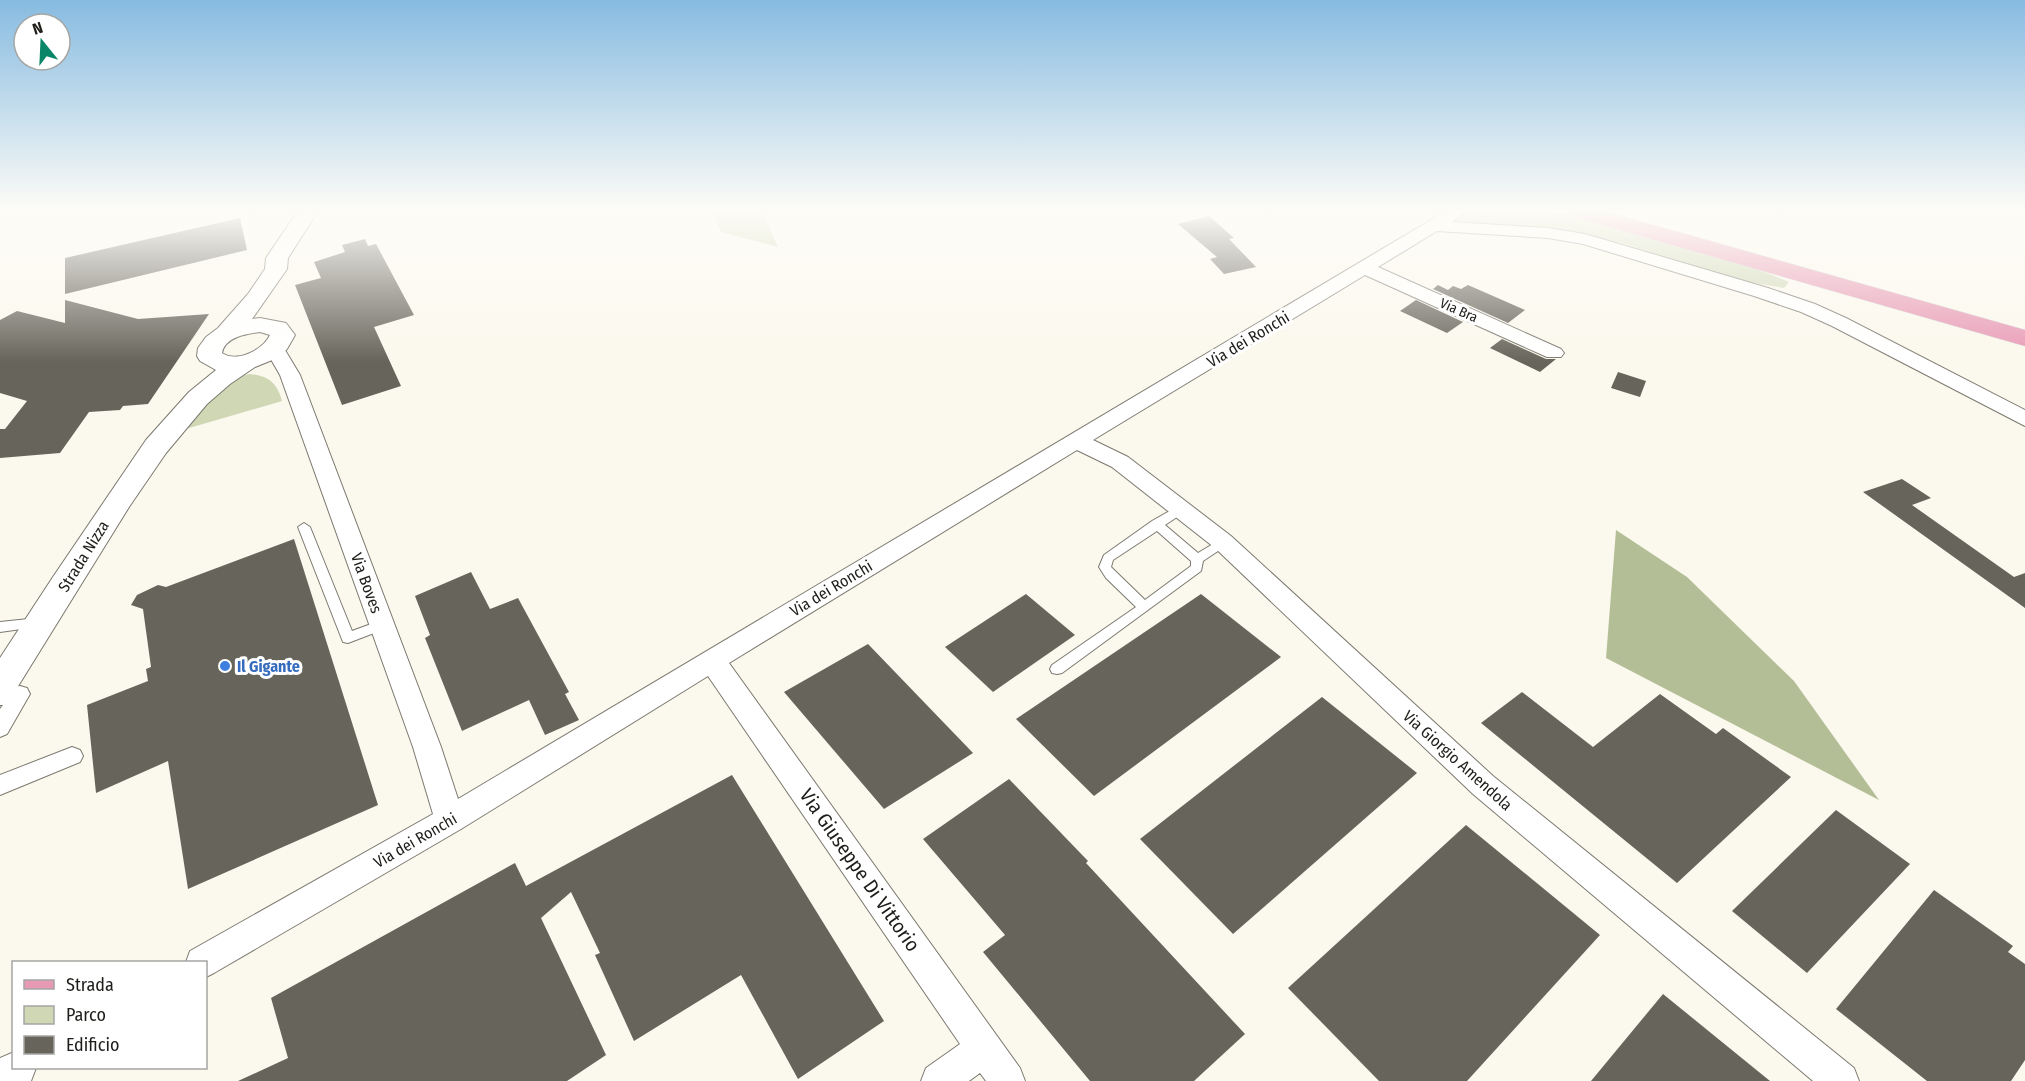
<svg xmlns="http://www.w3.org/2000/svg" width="2025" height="1081" font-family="'Fira Sans Condensed',sans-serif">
<rect width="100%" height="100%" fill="#fbf8ed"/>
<g fill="#cfd7b5">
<path d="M 712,211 L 762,211 L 778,247 L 721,232 Z"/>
<path d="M 1464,211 L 1555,211 L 1747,265 L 1789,282 L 1784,288 L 1742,281 L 1622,243 L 1567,231 L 1457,224 L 1452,218 Z"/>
<path d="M 250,374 C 269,376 277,383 282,401 L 179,431 C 193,410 225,378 250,374 Z"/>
</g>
<path fill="#b4be96" d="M 1616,530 L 1687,577 L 1794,681 L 1879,800 L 1606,658 Z"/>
<g fill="#67655b">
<path d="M 1209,216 L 1234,238 L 1229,239 L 1256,267 L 1224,274 L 1210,259 L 1217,257 L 1178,224 Z"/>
<path d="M 240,218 L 247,250 L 65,294 L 65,258 Z"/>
<path d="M 365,239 L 368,246 L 376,244 L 414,315 L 374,327 L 401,386 L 342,405 L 295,285 L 321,278 L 314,262 L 345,252 L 342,245 Z"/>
<path d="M 1438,285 L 1448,290 L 1453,286 L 1461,289 L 1468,285 L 1525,310 L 1508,323 L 1433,289 Z"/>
<path d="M 65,300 L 138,319 L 209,314 L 148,404 L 123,406 L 120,410 L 89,412 L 60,453 L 0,458 L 0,429 L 5,429 L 27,401 L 0,393 L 0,320 L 17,311 L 65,323 Z"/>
<path d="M 1416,300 L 1463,322 L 1447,333 L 1400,311 Z"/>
<path d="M 1502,339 L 1546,359 L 1556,359 L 1540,372 L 1490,348 Z"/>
<path d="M 1618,372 L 1646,381 L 1640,397 L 1611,388 Z"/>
<path d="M 1902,479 L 1931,498 L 1912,505 L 2014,577 L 2025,573 L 2025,608 L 1863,492 Z"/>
<path d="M 294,539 L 378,805 L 188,889 L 168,761 L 96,793 L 87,705 L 148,681 L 146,669 L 151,667 L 143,609 L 131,605 L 137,595 L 158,585 L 166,587 Z"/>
<path d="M 471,572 L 490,609 L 518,598 L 569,692 L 565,694 L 579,720 L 545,735 L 529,700 L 462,731 L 425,638 L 430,635 L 415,596 Z"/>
<path d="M 1026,594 L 1075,635 L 993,692 L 945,647 Z"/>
<path d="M 1201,594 L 1281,657 L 1094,796 L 1016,719 Z"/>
<path d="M 868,644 L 973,753 L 884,809 L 784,692 Z"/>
<path d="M 1522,692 L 1593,747 L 1660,694 L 1716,734 L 1723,728 L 1791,777 L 1677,883 L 1481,723 Z"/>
<path d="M 1322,697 L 1417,773 L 1233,934 L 1140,839 Z"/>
<path d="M 732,775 L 884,1021 L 798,1079 L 741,975 L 634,1041 L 595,955 L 600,953 L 571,892 L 541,918 L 606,1055 L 567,1081 L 238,1081 L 288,1058 L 271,998 L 515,863 L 526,886 Z"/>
<path d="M 1009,779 L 1088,861 L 1086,863 L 1245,1034 L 1194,1081 L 1090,1081 L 983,952 L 1005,935 L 923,839 Z"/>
<path d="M 1836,810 L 1910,864 L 1807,973 L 1732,911 Z"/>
<path d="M 1466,825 L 1600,935 L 1467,1081 L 1379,1081 L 1288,988 Z"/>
<path d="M 1934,890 L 2013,946 L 2008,952 L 2025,964 L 2025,1060 L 2011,1081 L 1927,1081 L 1836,1009 Z"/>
<path d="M 1663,994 L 1770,1081 L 1591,1081 Z"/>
</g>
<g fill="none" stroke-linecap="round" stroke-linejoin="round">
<g stroke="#7c7970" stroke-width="2">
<g id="service">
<path d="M 1182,504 L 1188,508 L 1186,511 L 1165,525 L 1198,553 L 1223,538 L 1229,542 L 1227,545 L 1203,561 L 1201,571 L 1062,673 L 1057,674 L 1052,673 L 1050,669 L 1052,665 L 1136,607 L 1106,578 L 1099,567 L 1104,555 L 1152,521 ZM 1157,531 L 1191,561 L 1191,566 L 1145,600 L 1111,567 L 1113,560 Z"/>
<path d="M 304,523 L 310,527 L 352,631 L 382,620 L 387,622 L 388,625 L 387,628 L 348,643 L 343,642 L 298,527 Z"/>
<path d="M 38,618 L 43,620 L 44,623 L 43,626 L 0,632 L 0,622 Z"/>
</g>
</g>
<g stroke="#7c7970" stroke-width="2">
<g id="pedestrian">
<path d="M 20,686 L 27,688 L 30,694 L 7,734 L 0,737 L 0,709 L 3,705 L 0,705 L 0,689 Z"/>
<path d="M 72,747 L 80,750 L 83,756 L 80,762 L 0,795 L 0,775 Z"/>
</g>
</g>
<g stroke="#7c7970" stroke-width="2">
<g id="minor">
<path d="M 1446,211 L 1466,211 L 1452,222 L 1548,228 L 1585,234 L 1768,288 L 1815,304 L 1846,318 L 2025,410 L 2025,426 L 1832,326 L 1801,312 L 1754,296 L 1583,244 L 1548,238 L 1437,231 L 1378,267 L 1561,349 L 1564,353 L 1561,357 L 1547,357 L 1365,275 L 1093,440 L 1128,457 L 1231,536 L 1493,776 L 1854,1068 L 1859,1081 L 1813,1081 L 1473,794 L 1215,548 L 1112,467 L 1077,450 L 729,663 L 1020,1068 L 1025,1081 L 986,1081 L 980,1073 L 969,1081 L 921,1081 L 926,1068 L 960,1044 L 708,676 L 461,829 L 214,973 L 206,977 L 206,962 L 186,962 L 190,951 L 433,814 L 413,747 L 280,375 L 265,349 L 268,345 L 282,345 L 300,375 L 441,747 L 458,799 Z"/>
<path d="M 14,1052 L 14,1068 L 36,1068 L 31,1081 L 0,1081 L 0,1058 Z"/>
</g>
</g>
<g stroke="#7c7970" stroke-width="2">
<path id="tertiary" d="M 298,211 L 318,211 L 288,258 L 287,269 L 252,319 L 260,318 L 286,323 L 295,335 L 287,349 L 277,358 L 255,367 L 230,384 L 207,404 L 166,453 L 129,507 L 12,696 L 0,700 L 0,658 L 53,577 L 146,440 L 189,392 L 216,370 L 200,361 L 197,356 L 198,348 L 206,337 L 218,328 L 248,294 L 265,269 L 266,258 ZM 260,332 L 270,335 C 263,350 237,363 222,353 C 225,337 246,334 260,332 Z"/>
</g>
<g stroke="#d6d6d6" stroke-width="1">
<path id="primary" d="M 1567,211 L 1604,211 L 2025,330 L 2025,346 L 1571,216 Z"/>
</g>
<use href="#service" fill="#fff" fill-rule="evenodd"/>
<use href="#pedestrian" fill="#fff" fill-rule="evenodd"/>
<use href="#minor" fill="#fff" fill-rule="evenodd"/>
<use href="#tertiary" fill="#fff" fill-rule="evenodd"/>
<use href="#primary" fill="#e89ab5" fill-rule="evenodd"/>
</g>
<linearGradient id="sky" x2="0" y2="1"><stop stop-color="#87bbe1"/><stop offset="0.58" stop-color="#fdfcf7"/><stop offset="1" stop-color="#fdfcf7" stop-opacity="0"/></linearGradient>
<rect width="2025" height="362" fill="url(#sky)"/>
<circle fill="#3f7fe0" stroke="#fff" stroke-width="2" cx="225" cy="666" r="6"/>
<g text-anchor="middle" stroke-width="6" stroke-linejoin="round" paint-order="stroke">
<g font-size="14" fill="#1e1d19" stroke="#fff">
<text transform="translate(1459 310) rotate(24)" y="5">Via Bra</text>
</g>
<g font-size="16" fill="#1e1d19" stroke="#fff">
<text transform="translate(1248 339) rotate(-31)" y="6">Via dei Ronchi</text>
<text transform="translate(83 556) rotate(-58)" y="6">Strada Nizza</text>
<text transform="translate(367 583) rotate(70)" y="6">Via Boves</text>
<text transform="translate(831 588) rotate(-31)" y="6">Via dei Ronchi</text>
<text transform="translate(1458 760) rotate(42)" y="6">Via Giorgio Amendola</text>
<text transform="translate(415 840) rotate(-30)" y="6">Via dei Ronchi</text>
</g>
<g font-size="16" font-weight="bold" fill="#366cbe" stroke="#fff" text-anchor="start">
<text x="237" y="672">Il Gigante</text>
</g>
<g font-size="20" fill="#1e1d19" stroke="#fff">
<text transform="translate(860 870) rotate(55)" y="7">Via Giuseppe Di Vittorio</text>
</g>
</g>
<rect x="12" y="961" width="195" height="108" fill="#ffffff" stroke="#a5a5a3" stroke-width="1.5"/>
<rect x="24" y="980" width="30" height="9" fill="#e89ab5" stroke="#a5a5a3" stroke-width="1.5"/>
<text x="66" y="991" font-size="18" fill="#1e1d19">Strada</text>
<rect x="24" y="1006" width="30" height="18" fill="#cfd7b5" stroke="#a5a5a3" stroke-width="1.5"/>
<text x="66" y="1021" font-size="18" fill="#1e1d19">Parco</text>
<rect x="24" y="1036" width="30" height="18" fill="#67655b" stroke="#a5a5a3" stroke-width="1.5"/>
<text x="66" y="1051" font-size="18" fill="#1e1d19">Edificio</text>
<g transform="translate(42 42) rotate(342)"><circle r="28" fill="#ffffff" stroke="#a5a5a3" stroke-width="1.5"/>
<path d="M0-4.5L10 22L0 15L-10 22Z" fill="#098668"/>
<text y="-9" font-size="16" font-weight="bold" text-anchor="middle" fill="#1e1d19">N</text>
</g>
</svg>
